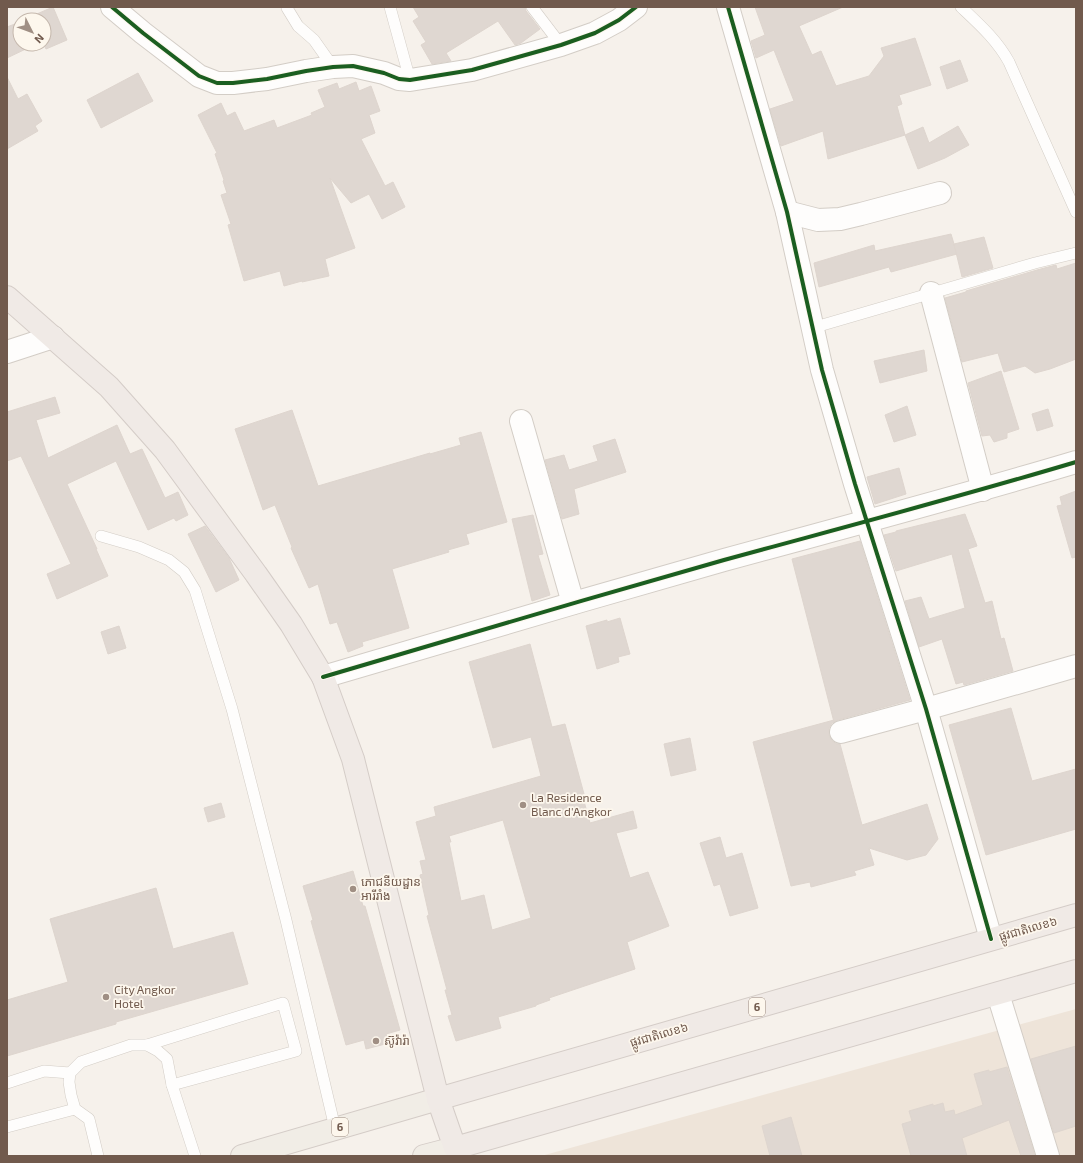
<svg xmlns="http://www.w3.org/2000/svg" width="1083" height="1163" font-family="'Exo 2','Noto Sans Khmer',sans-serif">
<rect width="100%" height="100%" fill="#f6f1eb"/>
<path fill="#eee4d9" d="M 1076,1009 L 1076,1156 L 541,1156 Z"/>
<g fill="#dfd7d1" stroke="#ded5ce" fill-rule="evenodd">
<path d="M 53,7 L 67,40 L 46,49 L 44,45 L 34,50 L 32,46 L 7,58 L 7,27 L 20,22 L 20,44 L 44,44 L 44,20 L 23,20 Z"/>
<path d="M 413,7 L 525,7 L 526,11 L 540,29 L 521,43 L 515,45 L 498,21 L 446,53 L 451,61 L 432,64 L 421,45 L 426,42 L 413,21 L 419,17 Z"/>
<path d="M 755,7 L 843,7 L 799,26 L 812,55 L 821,51 L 836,86 L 869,76 L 884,56 L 881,48 L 915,38 L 931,85 L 899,95 L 902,104 L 897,106 L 905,135 L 923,127 L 929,143 L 958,126 L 969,145 L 945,158 L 918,169 L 905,135 L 828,159 L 823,131 L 781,146 L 770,109 L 794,101 L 774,50 L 756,58 L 751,41 L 765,35 Z"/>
<path d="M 960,60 L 968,81 L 947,89 L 940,67 Z"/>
<path d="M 138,73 L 153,101 L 101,128 L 87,100 Z"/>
<path d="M 7,77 L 18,99 L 27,94 L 42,121 L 35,126 L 38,131 L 7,149 Z"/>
<path d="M 356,82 L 359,91 L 371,86 L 380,111 L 369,115 L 375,133 L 361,139 L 385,186 L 393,182 L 405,207 L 382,219 L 369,194 L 351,203 L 330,178 L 355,248 L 325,259 L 329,276 L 302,282 L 302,281 L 284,286 L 280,271 L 244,281 L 228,225 L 231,224 L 221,195 L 227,193 L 223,181 L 224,180 L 215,154 L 217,153 L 198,115 L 221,103 L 227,116 L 235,112 L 244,131 L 274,120 L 277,128 L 312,115 L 311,113 L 325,107 L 318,90 L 337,83 L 339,89 Z"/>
<path d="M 951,234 L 957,254 L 891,272 L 889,267 L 819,287 L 814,263 L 874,245 L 875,251 Z"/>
<path d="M 984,237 L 993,268 L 962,277 L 954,244 Z"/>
<path d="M 1076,263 L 1076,359 L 1050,369 L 1035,373 L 1025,366 L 1004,372 L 998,353 L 962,362 L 945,298 L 966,292 L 966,291 L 1037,270 L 1056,265 L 1057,269 Z"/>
<path d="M 924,350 L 927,371 L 880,383 L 874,361 Z"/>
<path d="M 1001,371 L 1019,429 L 1007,433 L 1007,438 L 994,442 L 990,435 L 982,436 L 968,383 Z"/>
<path d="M 55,397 L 60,413 L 36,420 L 48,458 L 117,425 L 130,454 L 142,449 L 165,498 L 178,492 L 188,515 L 176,521 L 174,518 L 148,530 L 116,461 L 67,484 L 97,549 L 96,549 L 108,576 L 57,599 L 47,574 L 71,564 L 21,456 L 7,461 L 7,412 Z"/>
<path d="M 907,406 L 916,435 L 894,442 L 885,415 Z"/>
<path d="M 1048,409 L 1053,426 L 1037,431 L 1032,414 Z"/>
<path d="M 292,410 L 318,486 L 430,453 L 430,454 L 461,445 L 459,438 L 481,432 L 507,522 L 466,534 L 469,544 L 448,550 L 449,552 L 392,569 L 409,628 L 362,642 L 363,646 L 348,652 L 337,622 L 330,624 L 318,584 L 309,588 L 291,548 L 292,547 L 275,505 L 263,510 L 235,429 Z"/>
<path d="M 615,439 L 626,472 L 574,489 L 579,514 L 562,519 L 545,460 L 564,455 L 569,470 L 598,461 L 593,446 Z"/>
<path d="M 899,468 L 906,494 L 875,504 L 867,477 Z"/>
<path d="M 1076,491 L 1076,557 L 1072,558 L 1057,506 L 1062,505 L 1060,497 Z"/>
<path d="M 965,514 L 977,546 L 968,549 L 985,603 L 992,601 L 1001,639 L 1004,638 L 1013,671 L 964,685 L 963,682 L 956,684 L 942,639 L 919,647 L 905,601 L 921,597 L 929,619 L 965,608 L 952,554 L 896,571 L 884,535 L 896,532 L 896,531 Z"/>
<path d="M 533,515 L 543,554 L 538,555 L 550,595 L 532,601 L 512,519 Z"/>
<path d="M 205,526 L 229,558 L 239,580 L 216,592 L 188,534 Z"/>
<path d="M 860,541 L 910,700 L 838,720 L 834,722 L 792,559 Z"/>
<path d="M 620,618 L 630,654 L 618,657 L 619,662 L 597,669 L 586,626 L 607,620 L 607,622 Z"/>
<path d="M 119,626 L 126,648 L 108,654 L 101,632 Z"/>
<path d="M 530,644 L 552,727 L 565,724 L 584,794 L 582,794 L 590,823 L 633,811 L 637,828 L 616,833 L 630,878 L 648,872 L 669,926 L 627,942 L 635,969 L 549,998 L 550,1000 L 536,1005 L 536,1006 L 498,1017 L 501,1028 L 456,1041 L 448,1016 L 452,1015 L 445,990 L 447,990 L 427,916 L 429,915 L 420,875 L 423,874 L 420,861 L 426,860 L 416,822 L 436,816 L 434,807 L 541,776 L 531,737 L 493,748 L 469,662 ZM 503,820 L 531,918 L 492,930 L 484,895 L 461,901 L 449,842 L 451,842 L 449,836 Z"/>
<path d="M 1011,708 L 1032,781 L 1076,769 L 1076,829 L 986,855 L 949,725 Z"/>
<path d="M 834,720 L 834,722 L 832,723 L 829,728 L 829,735 L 832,741 L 837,744 L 840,744 L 862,825 L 927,804 L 938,839 L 926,855 L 907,860 L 869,848 L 874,865 L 854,871 L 856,875 L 811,887 L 810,882 L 791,886 L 753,742 Z"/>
<path d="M 690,738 L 696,770 L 671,776 L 664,744 Z"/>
<path d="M 221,803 L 225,817 L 208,822 L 204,808 Z"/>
<path d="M 720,837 L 726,858 L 742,853 L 758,908 L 730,916 L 720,884 L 714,886 L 700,843 Z"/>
<path d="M 353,871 L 363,906 L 365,906 L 400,1030 L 386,1034 L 389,1043 L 366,1049 L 364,1040 L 346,1045 L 311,921 L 313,920 L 303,886 Z"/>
<path d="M 156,888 L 173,949 L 233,932 L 248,984 L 116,1022 L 116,1024 L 7,1056 L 7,1000 L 68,982 L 50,919 Z"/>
<path d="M 1076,1046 L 1076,1126 L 1054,1133 L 1031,1059 Z"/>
<path d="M 1007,1067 L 1035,1156 L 1021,1156 L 1009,1120 L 962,1138 L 967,1156 L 911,1156 L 902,1124 L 912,1121 L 909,1111 L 933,1104 L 933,1106 L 943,1103 L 945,1112 L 954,1110 L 955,1115 L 983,1105 L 974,1074 L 989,1070 L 989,1072 Z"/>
<path d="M 791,1117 L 802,1156 L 770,1156 L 762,1126 Z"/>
</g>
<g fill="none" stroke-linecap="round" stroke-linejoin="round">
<g stroke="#d3cdc6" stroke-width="12">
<g id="service">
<path d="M 390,7 L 410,80"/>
<path d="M 532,7 L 561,45"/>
<path d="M 961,7 C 979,24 997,40 1009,62 L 1076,212"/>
<path d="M 287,8 L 298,26 L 314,40 L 333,67"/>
<path d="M 812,328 L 1035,263 L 1076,253"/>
<path d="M 101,536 L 139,547 L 169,560 L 184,572 L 195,590 L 232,709 L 286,920 L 335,1128"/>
<path d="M 147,1045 L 283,1003 L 296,1051 L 172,1085"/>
<path d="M 7,1083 L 44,1071 L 70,1073"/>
<path d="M 7,1127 L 75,1109"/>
<path d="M 98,1156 L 89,1119 L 75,1109 L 71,1095 L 69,1082 L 70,1073 L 81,1062 L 131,1045 L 147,1045 L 158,1051 L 167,1059 L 172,1085 L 195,1156"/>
</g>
</g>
<g stroke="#d3cdc6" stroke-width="24">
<g id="minor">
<path d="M 112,7 L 143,33 L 199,76 L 217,83 L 233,83 L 267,79 L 306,71 L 333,67 L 353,66 L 384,73 L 399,79 L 410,80 L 472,70 L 561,45 L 595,33 L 619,20 L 636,7"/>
<path d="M 728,7 L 787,212 L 822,370 L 855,484 L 926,709 L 991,939"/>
<path d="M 787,212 L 818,220 L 840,219 L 861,214 L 940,193"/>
<path d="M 931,293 L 983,490"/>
<path d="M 7,352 L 53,337"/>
<path d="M 521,421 L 573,603"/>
<path d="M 323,677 C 457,637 590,598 724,560 C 841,528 959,497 1076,462"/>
<path d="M 841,732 L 926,709 L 1076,666"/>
<path d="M 998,994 L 1048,1156"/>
</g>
</g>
<g stroke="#d4ccc7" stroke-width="24">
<g id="primary">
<path d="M 242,1156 L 438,1099"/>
<path d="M 424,1156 L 455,1148"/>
</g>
</g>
<g stroke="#d4ccc7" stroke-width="24">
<g id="trunk">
<path d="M 7,297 L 109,387 L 165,450 L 256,574 L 291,624 L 323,677 L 353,759 L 438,1099 L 455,1148 L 1076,971"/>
<path d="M 438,1099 L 1076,915"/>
</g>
</g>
<use href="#service" stroke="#fefdfc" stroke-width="11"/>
<use href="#minor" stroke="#fefdfc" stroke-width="22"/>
<use href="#primary" stroke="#f1ede6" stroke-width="22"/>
<use href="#trunk" stroke="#f0eae6" stroke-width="22"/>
<g stroke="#fdf7ed" stroke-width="6">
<g id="cycleway">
<path d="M 112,7 L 143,33 L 199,76 L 217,83 L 233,83 L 267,79 L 306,71 L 333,67 L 353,66 L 384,73 L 399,79 L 410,80 L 472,70 L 561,45 L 595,33 L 619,20 L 636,7"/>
<path d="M 728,7 L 787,212 L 822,370 L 855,484 L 926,709 L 991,939"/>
<path d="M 323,677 C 457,637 590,598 724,560 C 841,528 959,497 1076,462"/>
</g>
</g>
<use href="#cycleway" stroke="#1b5e20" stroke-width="4"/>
</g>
<g fill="#a08f84" stroke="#fdf7ed" stroke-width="1.5">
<circle cx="523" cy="805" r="4"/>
<circle cx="353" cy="889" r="4"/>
<circle cx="106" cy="997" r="4"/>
<circle cx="376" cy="1041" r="4"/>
</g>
<g text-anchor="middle" stroke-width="3.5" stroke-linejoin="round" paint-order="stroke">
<g fill="#fdf7ed" stroke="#9b897d" stroke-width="1">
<rect x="749" y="998" width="16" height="18" rx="3"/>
<rect x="332" y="1118" width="16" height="18" rx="3"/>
</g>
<g font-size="11" font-weight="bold" fill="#715a4d">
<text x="757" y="1011">6</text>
<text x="340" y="1131">6</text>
</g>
<g font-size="12" fill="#715a4d" stroke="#fdf7ed" text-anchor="start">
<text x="531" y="802">La Residence<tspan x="531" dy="14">Blanc d'Angkor</tspan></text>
<text x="361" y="886">ភោជនីយដ្ឋាន<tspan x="361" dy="14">អារីរាំង</tspan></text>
<text x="114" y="994">City Angkor<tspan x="114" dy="14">Hotel</tspan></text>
<text x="384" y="1045">ស៊ូវ៉ារ៉ា</text>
</g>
<g font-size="12" fill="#715a4d" stroke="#fdf7ed">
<text transform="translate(1028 929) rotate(-16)" y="4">ផ្លូវជាតិលេខ៦</text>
<text transform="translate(659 1035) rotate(-16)" y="4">ផ្លូវជាតិលេខ៦</text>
</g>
</g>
<rect width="1083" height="1163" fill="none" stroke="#715a4d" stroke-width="16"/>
<g transform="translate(32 32) rotate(132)"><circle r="19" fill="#fdf7ed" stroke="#c5b8ad"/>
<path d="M0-3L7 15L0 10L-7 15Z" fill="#a08f84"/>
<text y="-6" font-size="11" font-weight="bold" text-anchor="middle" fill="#715a4d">N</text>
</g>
</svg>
